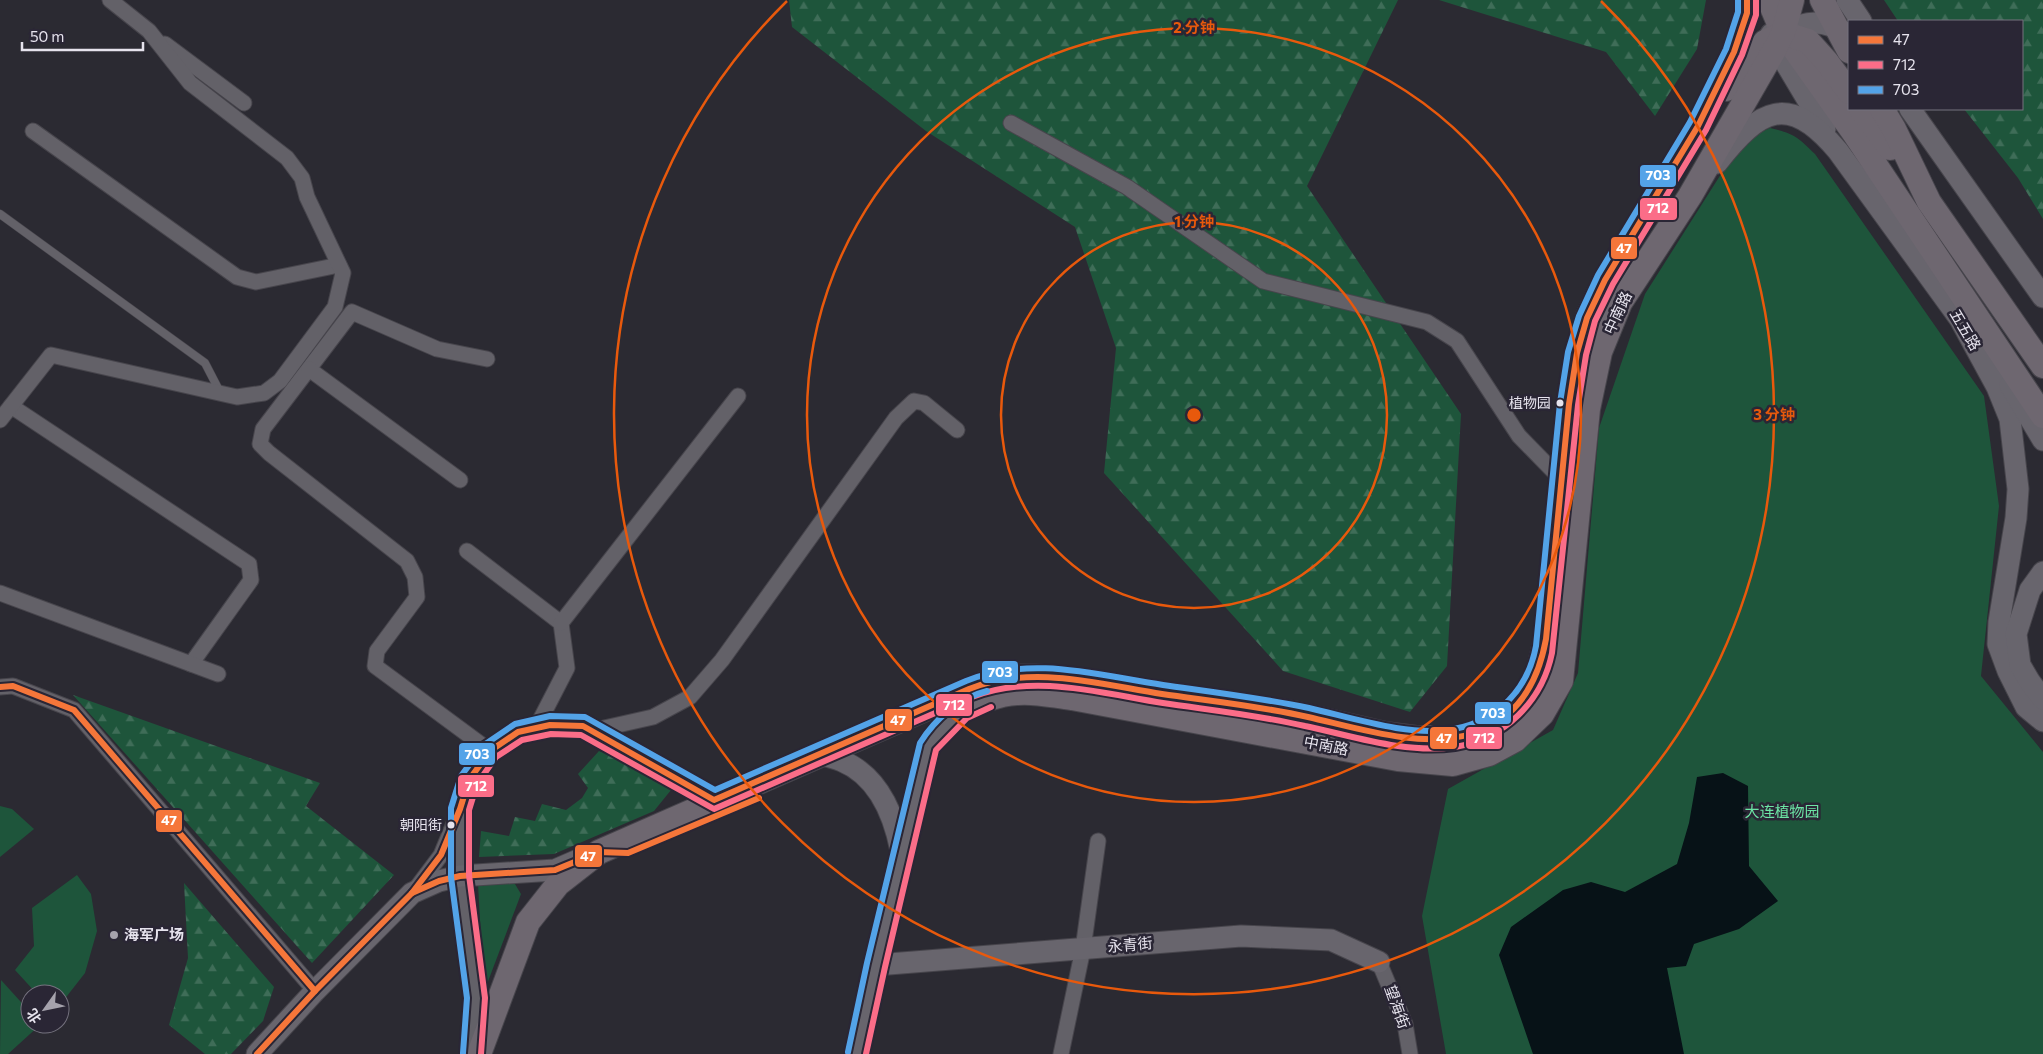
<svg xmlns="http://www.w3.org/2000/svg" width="2043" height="1054" font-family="Commissioner,'Noto Sans SC',sans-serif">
<defs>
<pattern id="forest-firs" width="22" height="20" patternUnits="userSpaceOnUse" patternTransform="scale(1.25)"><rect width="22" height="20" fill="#1e553b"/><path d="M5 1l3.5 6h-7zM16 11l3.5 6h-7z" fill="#3f6d58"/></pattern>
</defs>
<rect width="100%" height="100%" fill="#2b2a32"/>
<g fill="#1e553b">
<path d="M 1770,128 C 1793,133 1798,137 1815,154 L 1984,396 L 1999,506 L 1981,676 L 2043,752 L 2043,1054 L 1446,1054 L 1422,916 L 1448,789 L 1553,730 L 1578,673 L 1599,428 L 1645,294 L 1735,152 L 1750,137 Z"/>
<path d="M 0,806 L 12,809 L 34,829 L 0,857 Z"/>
<path d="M 77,875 L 91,894 L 97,931 L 85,973 L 60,1005 L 60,994 L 37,994 L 15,970 L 34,946 L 32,908 Z"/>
<path d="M 478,884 L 515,884 L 521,894 L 484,992 Z"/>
<path d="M 1,980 L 30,1012 L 30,1024 L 41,1024 L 8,1054 L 0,1054 Z"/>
</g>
<g fill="url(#forest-firs)">
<path d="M 789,0 L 1398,0 L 1307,186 L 1461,414 L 1447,666 L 1410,712 L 1283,671 L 1104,473 L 1116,348 L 1075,227 L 926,131 L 792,27 Z"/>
<path d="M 1439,0 L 1706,0 L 1697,49 L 1655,116 L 1606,52 Z"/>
<path d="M 1884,0 L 2043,0 L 2043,219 L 2018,178 L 1964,109 L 2022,109 L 2022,21 L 1898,21 Z"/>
<path d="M 73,695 L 320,783 L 306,806 L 394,875 L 312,963 Z"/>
<path d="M 599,751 L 613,756 L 671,790 L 654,811 L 554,854 L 479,857 L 481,831 L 509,836 L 515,817 L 535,821 L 542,804 L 566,810 L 582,798 L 588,788 L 578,774 Z"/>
<path d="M 184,883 L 274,987 L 263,1021 L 231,1054 L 205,1054 L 169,1025 L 188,958 Z"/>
</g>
<path fill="#071217" d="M 1723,773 L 1748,786 L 1749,866 L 1778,901 L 1739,929 L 1694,944 L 1686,966 L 1667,968 L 1684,1054 L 1533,1054 L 1499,955 L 1511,927 L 1563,890 L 1591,882 L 1625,892 L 1677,864 L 1689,823 L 1697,777 Z"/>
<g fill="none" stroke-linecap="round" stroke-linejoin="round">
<g stroke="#47454c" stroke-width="9">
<path id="lane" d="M 0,214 L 205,363 L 220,392"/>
</g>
<g stroke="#47454c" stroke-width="17">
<g id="street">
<path d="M 165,44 L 244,103"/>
<path d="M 1011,123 L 1127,187 L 1263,281 L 1427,322 L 1457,341 L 1519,436 L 1562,480"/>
<path d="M 33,131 L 237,277 L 256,282 L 339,265"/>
<path d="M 487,359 L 437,349 L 352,312 L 263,429 L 260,444 L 269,453 L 407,561 L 415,577 L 417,597 L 377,651 L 375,666 L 490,751"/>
<path d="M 309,369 L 460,480"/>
<path d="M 11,406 L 249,564 L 251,580 L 191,664"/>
<path d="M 0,420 L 51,355 L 237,397 L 264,393 L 280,381 L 335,307 L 343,273 L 307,197 L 302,178 L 287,158 L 190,83 L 149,31 L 110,0"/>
<path d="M 467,551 L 561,623 L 567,668 L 536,728"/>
<path d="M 0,593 L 218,674"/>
<path d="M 561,623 L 738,396"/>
<path d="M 0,687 L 13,686 L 74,710 L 315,991"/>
<path d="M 591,731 L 653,717 L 690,697 L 722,660 L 896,418 L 914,401 L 924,403 L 957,430"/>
<path d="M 460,818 L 460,876 L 476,998 L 472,1054"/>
<path d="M 414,891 L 441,855 L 460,809 L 469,780 L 490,751 L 518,732 L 550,725 L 583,726 L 714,800"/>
<path d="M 1379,962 L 1405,1024 L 1410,1054"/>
<path d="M 1061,1054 L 1083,949 L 1098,841"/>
</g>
</g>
<g stroke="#47454c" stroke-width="23">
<g id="secondary">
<path d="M 1847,0 L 1861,21"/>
<path d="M 1783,33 C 1806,20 1824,19 1847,34"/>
<path d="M 1771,34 L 1776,47 L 1825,129"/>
<path d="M 1910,109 L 2043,297"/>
<path d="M 1717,163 C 1760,108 1789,92 1838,151 L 1960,319 L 1997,387 L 2010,419 L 2018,489 L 2016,518 L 1999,622 L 1998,644 L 2008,671 L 2026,707 L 2043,721"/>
<path d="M 2010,385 L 2043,440"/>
<path d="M 2043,572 L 2030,590 L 2016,634 L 2020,665 L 2030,682 L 2043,699"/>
<path d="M 819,754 C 827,756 835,758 842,761 C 878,776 894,815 901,851"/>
<path d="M 876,965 L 1241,936 L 1331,940 L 1379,962"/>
<path d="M 257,1054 L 315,991 L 412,893 L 439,881 L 460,876 L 555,870 L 585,857"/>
<path d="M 857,1054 L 876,965 L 928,746 L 951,719 L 967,707"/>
</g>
</g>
<g stroke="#47454c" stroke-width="26">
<g id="primary">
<path d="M 1769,0 L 1783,33 L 1854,133 L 2043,416"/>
<path d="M 1822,0 L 1849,51"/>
<path d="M 1726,89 L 1765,42 L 1783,33 L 1808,41 L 1827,62 L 1849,92"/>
<path d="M 1861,109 L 1890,148"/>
<path d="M 1882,109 L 1894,129 L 1929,202 L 2043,366"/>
<path d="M 961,710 C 979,702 998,694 1017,693 C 1035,691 1054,696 1072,698 L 1398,759 L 1453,764 L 1489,754 L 1515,740 L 1542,714 L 1561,681 L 1588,409 L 1600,352 L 1620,303 L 1690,196 L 1776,47 L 1783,33 L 1792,0"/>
<path d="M 479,1054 L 528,922 L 558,884 L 599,852 L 987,682 L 1010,677 L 1035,676 L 1074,681 L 1293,713 L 1385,734 L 1416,738 L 1452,738 L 1469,735 L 1492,725 L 1513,710 L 1531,687 L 1538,672 L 1546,639 L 1569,404 L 1577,353 L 1587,318 L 1605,280 L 1698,126 L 1734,52 L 1747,13 L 1747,0"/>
</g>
</g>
<use href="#lane" stroke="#636168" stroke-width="8"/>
<use href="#street" stroke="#636168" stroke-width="15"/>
<use href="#secondary" stroke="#68656d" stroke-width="21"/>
<use href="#primary" stroke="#6e6770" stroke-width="24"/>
<g stroke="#2a2635" stroke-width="10">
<g id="bus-1">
<path d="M 0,687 L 13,686 L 74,710 L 315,991"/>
<path d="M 412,893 L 439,881 L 460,876 L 555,870 L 599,852 L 628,853 L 759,798"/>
<path d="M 257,1054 L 315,991 L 412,893 L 441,855 L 460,809 L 469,780 L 490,751 L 518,732 L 550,725 L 583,726 L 714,800 L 969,689 C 1032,664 1098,684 1162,694 C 1211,701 1260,706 1308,717 C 1357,728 1421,749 1471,734 C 1517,720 1538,683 1546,639 L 1569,404 L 1577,353 L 1587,318 L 1605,280 L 1698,126 L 1734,52 L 1747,13 L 1747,0"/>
</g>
</g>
<g stroke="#2a2635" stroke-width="10">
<g id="bus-2">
<path d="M 481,1054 L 485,998 L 469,875 L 469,810 L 477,784 L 496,757 L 522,740 L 551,734 L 581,735 L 714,809 L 972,697 C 1034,673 1100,693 1163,703 C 1210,710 1258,715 1305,726 C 1353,736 1405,754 1455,747 C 1504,739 1542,702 1552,653 L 1578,405 L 1586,355 L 1595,321 L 1613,284 L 1706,130 L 1742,55 L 1756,15 L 1756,0"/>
<path d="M 866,1054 L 885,967 L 936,750 L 967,718 L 991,707"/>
</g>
</g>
<g stroke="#2a2635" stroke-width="10">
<g id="bus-3">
<path d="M 848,1052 L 867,963 L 920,743 C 935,719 959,698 987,691"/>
<path d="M 463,1053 L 467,998 L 451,877 L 451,808 L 461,776 L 484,745 L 515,724 L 550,716 L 585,717 L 715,790 L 966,681 C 1031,655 1096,675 1163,685 C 1212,692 1261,698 1309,708 C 1353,718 1409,737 1454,729 C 1498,721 1528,689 1536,646 L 1560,403 L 1568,352 L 1579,316 L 1598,275 L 1690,122 L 1726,49 L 1738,12 L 1738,0"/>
</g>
</g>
<use href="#bus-1" stroke="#f5763a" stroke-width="6"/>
<use href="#bus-2" stroke="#fb6d88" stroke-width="6"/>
<use href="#bus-3" stroke="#53a3e8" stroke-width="6"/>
</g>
<g fill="none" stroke="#e8590c" stroke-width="2.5">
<circle cx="1194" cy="415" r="193"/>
<circle cx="1194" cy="415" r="387"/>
<path d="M1601 1A580 580 0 1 1 787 1"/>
</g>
<g fill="#e6e3ed" stroke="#2a2635" stroke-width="2">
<circle cx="1560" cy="403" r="4.5"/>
<circle cx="451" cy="825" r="4.5"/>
</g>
<circle fill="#a5a2ac" stroke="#2a2635" stroke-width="2" cx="114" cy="935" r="5"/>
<g text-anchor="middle" stroke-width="5" stroke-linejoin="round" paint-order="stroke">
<g font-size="14" fill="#e6e3ed" stroke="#2a2635" text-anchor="end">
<text x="1551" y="408">植物园</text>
<text x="442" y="830">朝阳街</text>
</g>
<g font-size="15" fill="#e6e3ed" stroke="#2a2635">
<text transform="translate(1618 313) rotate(-65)" y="5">中南路</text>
<text transform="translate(1965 330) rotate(59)" y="5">五五路</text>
<text transform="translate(1326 746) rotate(11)" y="5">中南路</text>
<text transform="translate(1130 945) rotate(-5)" y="5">永青街</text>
<text transform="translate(1397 1007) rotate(70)" y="5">望海街</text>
</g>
<g font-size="15" fill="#6ce5a5" stroke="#2a2635">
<text x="1782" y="817">大连植物园</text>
</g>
<g font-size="15" font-weight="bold" fill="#e6e3ed" stroke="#2a2635" text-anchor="start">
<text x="124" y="940">海军广场</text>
</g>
</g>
<circle cx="1194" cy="415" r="8" fill="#e8590c" stroke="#2a2635" stroke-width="2.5"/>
<g font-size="15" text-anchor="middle" font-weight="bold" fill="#e8590c" stroke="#2a2635" stroke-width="5" stroke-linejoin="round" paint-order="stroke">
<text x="1194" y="33">2 分钟</text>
<text x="1194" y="227">1 分钟</text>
<text x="1774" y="420">3 分钟</text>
</g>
<g stroke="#2a2635" stroke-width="2">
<rect x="1639" y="164" width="38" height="24" rx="5" fill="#53a3e8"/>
<rect x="1639" y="197" width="39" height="24" rx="5" fill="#fb6d88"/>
<rect x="1610" y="236" width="28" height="24" rx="5" fill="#f5763a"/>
<rect x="981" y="660" width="38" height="24" rx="5" fill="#53a3e8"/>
<rect x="935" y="693" width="38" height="24" rx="5" fill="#fb6d88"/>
<rect x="1474" y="701" width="38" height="24" rx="5" fill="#53a3e8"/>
<rect x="884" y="708" width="29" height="24" rx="5" fill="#f5763a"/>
<rect x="1465" y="726" width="38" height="24" rx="5" fill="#fb6d88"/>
<rect x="1429" y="726" width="29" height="24" rx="5" fill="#f5763a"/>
<rect x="458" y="742" width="38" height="24" rx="5" fill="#53a3e8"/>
<rect x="457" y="774" width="38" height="24" rx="5" fill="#fb6d88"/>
<rect x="155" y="809" width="28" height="24" rx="5" fill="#f5763a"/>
<rect x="574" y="844" width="29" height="24" rx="5" fill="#f5763a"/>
</g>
<g font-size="14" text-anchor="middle" font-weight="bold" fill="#fff">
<text x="1658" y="180">703</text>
<text x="1658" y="213">712</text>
<text x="1624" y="253">47</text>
<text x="1000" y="677">703</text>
<text x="954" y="710">712</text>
<text x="1493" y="718">703</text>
<text x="898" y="725">47</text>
<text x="1484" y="743">712</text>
<text x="1444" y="743">47</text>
<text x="477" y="759">703</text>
<text x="476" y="791">712</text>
<text x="169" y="825">47</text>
<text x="588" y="861">47</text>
</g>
<rect x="1848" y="20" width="175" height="90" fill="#2a2635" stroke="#75727f"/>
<rect x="1858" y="36" width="25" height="8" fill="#f5763a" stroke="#75727f"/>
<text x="1893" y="45" font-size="15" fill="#e6e3ed">47</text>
<rect x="1858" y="61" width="25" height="8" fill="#fb6d88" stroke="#75727f"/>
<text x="1893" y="70" font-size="15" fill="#e6e3ed">712</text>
<rect x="1858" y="86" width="25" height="8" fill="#53a3e8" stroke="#75727f"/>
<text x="1893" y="95" font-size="15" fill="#e6e3ed">703</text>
<g transform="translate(45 1009) rotate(237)"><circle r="24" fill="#2a2635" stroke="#75727f"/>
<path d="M0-4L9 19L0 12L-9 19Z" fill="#a5a2ac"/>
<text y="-8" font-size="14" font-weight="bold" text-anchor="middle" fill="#e6e3ed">北</text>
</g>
<path d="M22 42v8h121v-8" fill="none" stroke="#e6e3ed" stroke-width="2.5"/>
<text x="30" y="42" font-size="15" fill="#e6e3ed" stroke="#2a2635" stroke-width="4" paint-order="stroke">50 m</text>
</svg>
